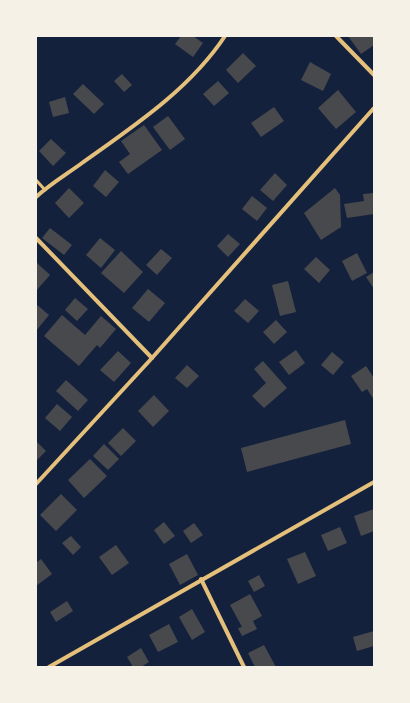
<svg xmlns="http://www.w3.org/2000/svg" width="410" height="703" font-family="'Fira Sans',sans-serif">
<rect width="100%" height="100%" fill="#14213d"/>
<g fill="#48494c">
<path d="M 181,36 L 193,36 L 203,43 L 193,57 L 175,44 Z"/>
<path d="M 348,36 L 374,36 L 374,45 L 361,54 Z"/>
<path d="M 243,53 L 256,66 L 238,83 L 226,70 Z"/>
<path d="M 310,62 L 331,74 L 323,91 L 301,80 Z"/>
<path d="M 122,74 L 132,85 L 124,92 L 114,81 Z"/>
<path d="M 218,81 L 229,93 L 214,106 L 203,94 Z"/>
<path d="M 83,84 L 104,104 L 94,114 L 73,94 Z"/>
<path d="M 338,90 L 356,112 L 336,129 L 318,108 Z"/>
<path d="M 65,97 L 69,113 L 53,117 L 49,102 Z"/>
<path d="M 274,107 L 284,121 L 261,137 L 251,123 Z"/>
<path d="M 168,116 L 185,139 L 170,150 L 153,127 Z"/>
<path d="M 144,125 L 162,150 L 128,174 L 119,162 L 130,154 L 121,141 Z"/>
<path d="M 51,139 L 66,153 L 53,166 L 39,151 Z"/>
<path d="M 105,170 L 119,182 L 106,197 L 93,186 Z"/>
<path d="M 275,173 L 287,185 L 273,201 L 260,190 Z"/>
<path d="M 69,188 L 84,203 L 69,218 L 55,203 Z"/>
<path d="M 335,188 L 340,195 L 341,227 L 321,240 L 304,213 Z"/>
<path d="M 374,193 L 374,214 L 347,218 L 344,204 L 364,201 L 363,194 Z"/>
<path d="M 252,196 L 267,208 L 257,221 L 242,209 Z"/>
<path d="M 50,228 L 72,245 L 64,255 L 42,238 Z"/>
<path d="M 228,234 L 240,244 L 228,257 L 217,246 Z"/>
<path d="M 100,238 L 115,250 L 101,268 L 86,255 Z"/>
<path d="M 161,249 L 172,258 L 157,275 L 146,265 Z"/>
<path d="M 121,251 L 143,272 L 124,293 L 101,273 Z"/>
<path d="M 357,253 L 367,273 L 352,281 L 342,261 Z"/>
<path d="M 316,257 L 330,270 L 319,283 L 304,269 Z"/>
<path d="M 36,262 L 50,275 L 36,291 Z"/>
<path d="M 374,272 L 374,289 L 366,277 Z"/>
<path d="M 288,281 L 296,312 L 280,316 L 272,285 Z"/>
<path d="M 148,289 L 165,303 L 149,322 L 132,308 Z"/>
<path d="M 75,298 L 88,309 L 77,321 L 65,310 Z"/>
<path d="M 245,299 L 259,311 L 248,323 L 234,311 Z"/>
<path d="M 36,304 L 49,315 L 36,331 Z"/>
<path d="M 62,315 L 85,335 L 101,316 L 116,329 L 100,348 L 97,345 L 79,366 L 44,336 Z"/>
<path d="M 276,320 L 287,332 L 274,344 L 263,332 Z"/>
<path d="M 296,350 L 305,363 L 289,375 L 279,362 Z"/>
<path d="M 118,351 L 131,363 L 114,382 L 100,370 Z"/>
<path d="M 332,352 L 344,362 L 333,375 L 321,365 Z"/>
<path d="M 263,361 L 287,388 L 264,408 L 252,396 L 266,383 L 254,369 Z"/>
<path d="M 187,365 L 199,376 L 187,388 L 175,378 Z"/>
<path d="M 366,366 L 374,378 L 374,400 L 367,389 L 362,392 L 351,376 Z"/>
<path d="M 66,380 L 88,400 L 78,411 L 56,391 Z"/>
<path d="M 154,395 L 169,411 L 153,427 L 138,411 Z"/>
<path d="M 57,404 L 72,417 L 60,431 L 45,418 Z"/>
<path d="M 345,420 L 351,444 L 247,472 L 241,448 Z"/>
<path d="M 123,428 L 136,441 L 121,456 L 108,443 Z"/>
<path d="M 36,441 L 46,451 L 37,460 L 36,459 Z"/>
<path d="M 104,444 L 119,459 L 108,470 L 93,456 Z"/>
<path d="M 90,459 L 107,476 L 84,498 L 68,480 Z"/>
<path d="M 61,494 L 77,510 L 56,531 L 40,515 Z"/>
<path d="M 374,509 L 374,531 L 361,536 L 354,516 Z"/>
<path d="M 164,522 L 175,536 L 164,544 L 154,530 Z"/>
<path d="M 194,523 L 203,535 L 191,543 L 183,531 Z"/>
<path d="M 340,527 L 347,543 L 328,551 L 321,535 Z"/>
<path d="M 71,536 L 81,547 L 73,555 L 62,543 Z"/>
<path d="M 116,545 L 129,563 L 112,575 L 99,557 Z"/>
<path d="M 305,552 L 316,576 L 298,584 L 287,559 Z"/>
<path d="M 187,554 L 198,575 L 180,585 L 169,564 Z"/>
<path d="M 41,559 L 52,574 L 36,586 L 36,563 Z"/>
<path d="M 259,575 L 265,586 L 254,592 L 248,581 Z"/>
<path d="M 250,594 L 262,616 L 253,621 L 257,629 L 242,636 L 238,628 L 242,627 L 230,605 Z"/>
<path d="M 67,601 L 73,611 L 56,622 L 50,612 Z"/>
<path d="M 192,609 L 205,632 L 192,640 L 179,617 Z"/>
<path d="M 169,624 L 178,642 L 158,652 L 149,635 Z"/>
<path d="M 374,631 L 374,646 L 357,651 L 353,637 Z"/>
<path d="M 264,645 L 271,658 L 276,667 L 255,667 L 248,653 Z"/>
<path d="M 141,648 L 149,662 L 141,667 L 133,667 L 127,657 Z"/>
</g>
<g fill="none" stroke-linecap="round" stroke-linejoin="round">
<path stroke="#e5c07b" stroke-width="3" d="M 36,180 L 45,190"/>
<g stroke="#e5c07b" stroke-width="4">
<path d="M 336,36 L 374,75"/>
<path d="M 36,197 C 50,184 67,174 82,163 C 134,126 190,89 225,36"/>
<path d="M 36,238 L 152,358"/>
<path d="M 36,484 L 152,358 L 374,108"/>
<path d="M 201,579 L 244,667"/>
<path d="M 49,667 L 374,482"/>
</g>
</g>
<rect width="410" height="703" fill="none" stroke="#f6f1e7" stroke-width="74"/>
</svg>
